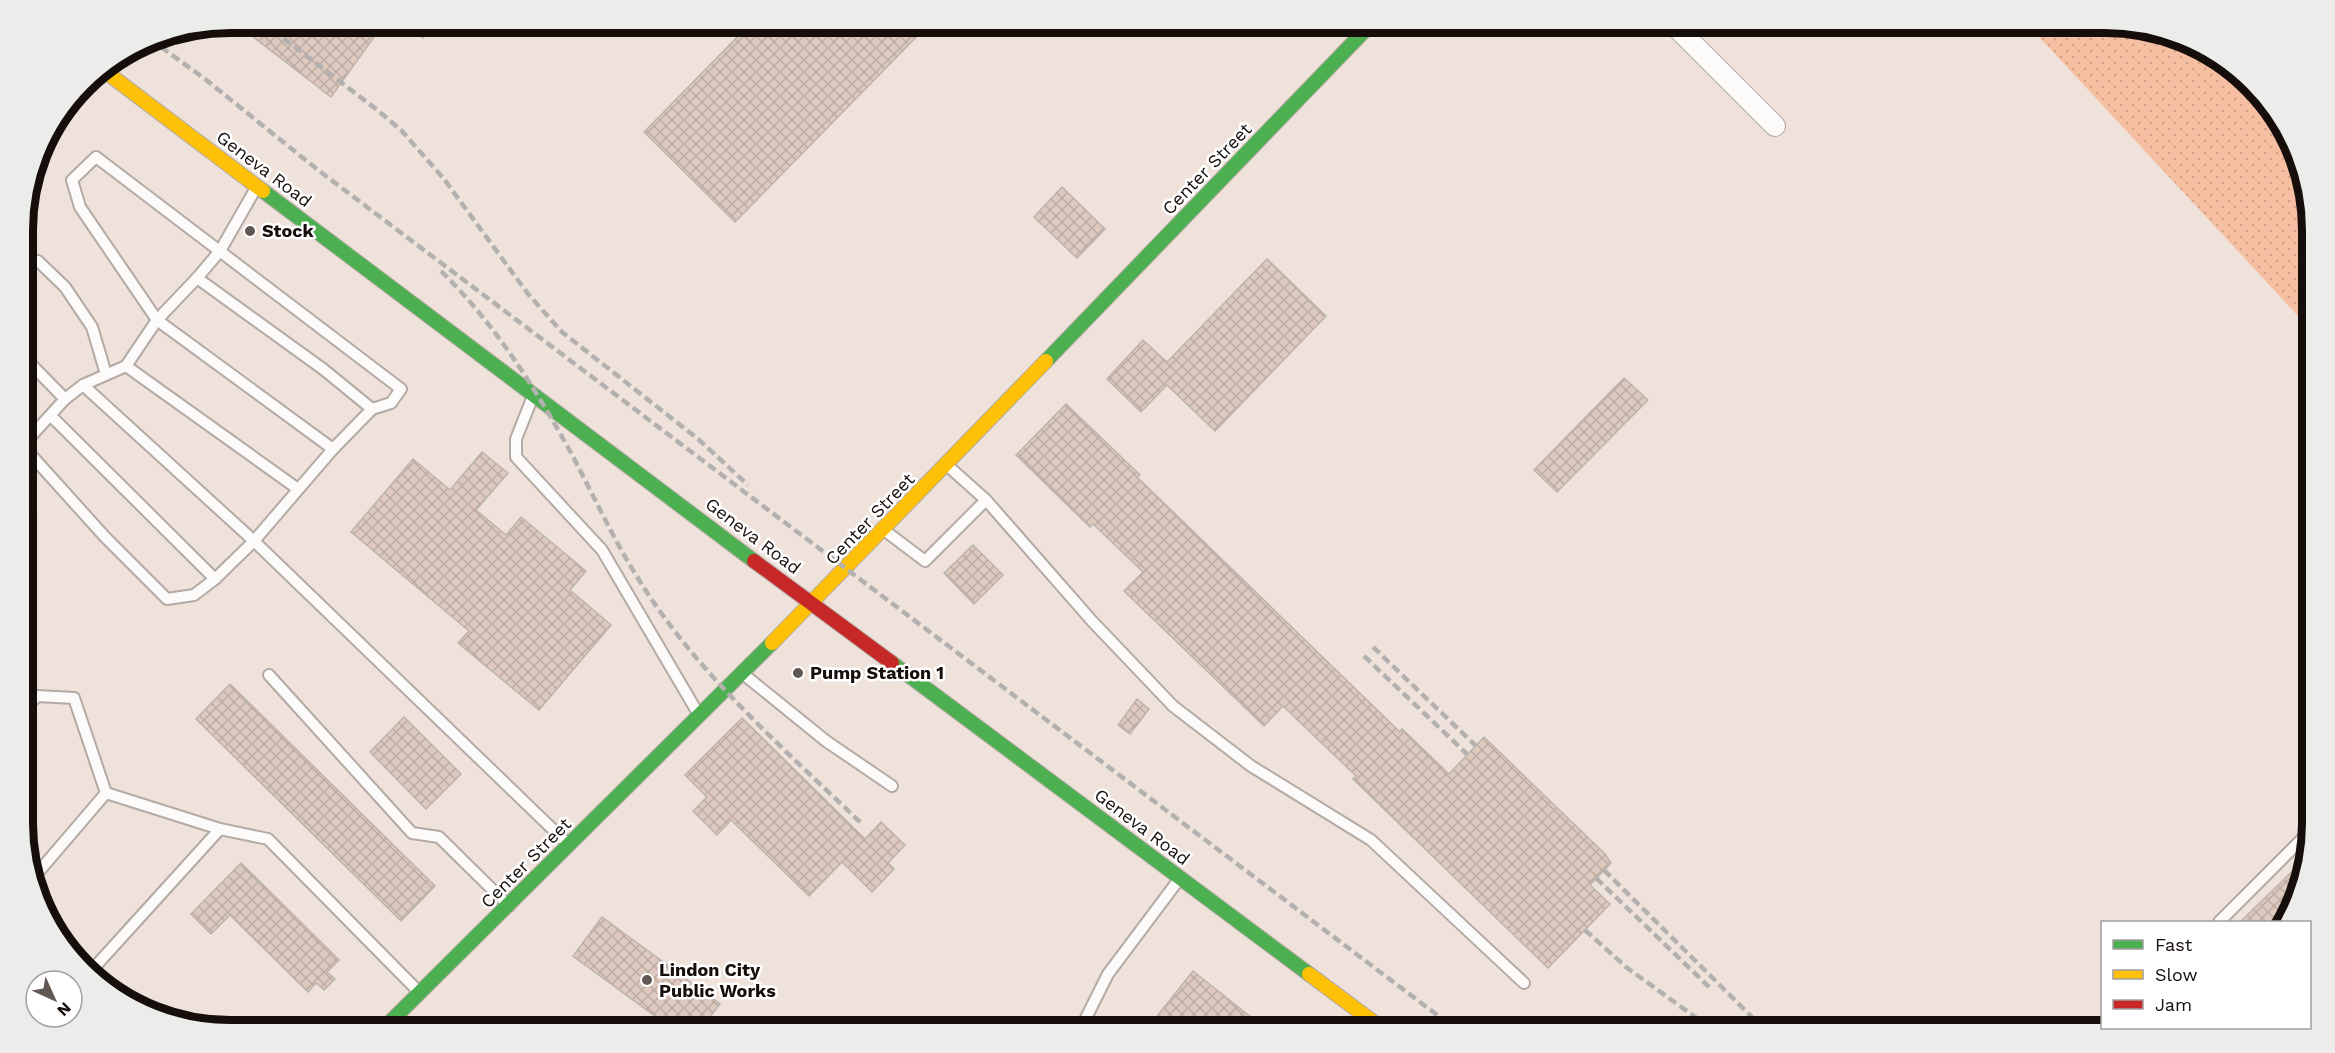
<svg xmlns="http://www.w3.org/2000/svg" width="2335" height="1053" font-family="'Work Sans',sans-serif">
<defs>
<pattern id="grass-dots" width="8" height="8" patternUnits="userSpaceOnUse" patternTransform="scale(1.5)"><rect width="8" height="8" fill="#f7bfa1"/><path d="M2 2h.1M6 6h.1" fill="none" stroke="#d3a389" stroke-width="1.8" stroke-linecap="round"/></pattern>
<pattern id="building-cross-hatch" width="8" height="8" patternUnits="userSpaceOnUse" patternTransform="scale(1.5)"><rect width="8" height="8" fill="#ddc9be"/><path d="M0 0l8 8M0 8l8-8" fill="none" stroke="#bdaba2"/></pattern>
</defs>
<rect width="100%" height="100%" fill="#eee2db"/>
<path fill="url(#grass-dots)" d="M 2029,23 L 2105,23 L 2184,38 L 2270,104 L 2311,204 L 2311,330 L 2041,39 Z"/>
<g fill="url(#building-cross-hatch)" stroke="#bdb3ae" stroke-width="1.5">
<path d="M 234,22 L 385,22 L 331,97 Z"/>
<path d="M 402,22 L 435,22 L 423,38 Z"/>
<path d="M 752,22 L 931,22 L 735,222 L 644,132 Z"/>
<path d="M 1062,187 L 1105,229 L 1077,258 L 1034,217 Z"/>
<path d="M 1267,259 L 1326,316 L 1215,431 L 1167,385 L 1141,412 L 1107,379 L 1143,340 L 1167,362 Z"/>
<path d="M 1624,378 L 1648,400 L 1557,492 L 1534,470 Z"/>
<path d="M 1066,404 L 1140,475 L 1137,477 L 1400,732 L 1402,729 L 1449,774 L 1484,737 L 1605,854 L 1611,863 L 1590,885 L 1610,904 L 1548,968 L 1353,779 L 1356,776 L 1283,706 L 1264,726 L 1124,591 L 1143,572 L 1093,524 L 1090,527 L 1016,455 Z"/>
<path d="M 482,452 L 508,473 L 476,510 L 506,535 L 521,517 L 586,571 L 570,590 L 611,625 L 539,710 L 458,643 L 469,631 L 351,532 L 413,459 L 450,490 Z"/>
<path d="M 973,545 L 1003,575 L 974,604 L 944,573 Z"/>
<path d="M 230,684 L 435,886 L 401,921 L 196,719 Z"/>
<path d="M 1137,699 L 1149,709 L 1130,734 L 1118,725 Z"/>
<path d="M 404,717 L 461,774 L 426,809 L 370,752 Z"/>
<path d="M 742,718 L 865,839 L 881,822 L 905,845 L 888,863 L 894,869 L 872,892 L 842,862 L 809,896 L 731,820 L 717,835 L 693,811 L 707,797 L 685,775 Z"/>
<path d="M 2305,859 L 2297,902 L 2284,922 L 2240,922 Z"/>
<path d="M 241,863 L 339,960 L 327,972 L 335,979 L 324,990 L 316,983 L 308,992 L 230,915 L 211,934 L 191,914 Z"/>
<path d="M 602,917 L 720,1004 L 700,1030 L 674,1030 L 573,956 Z"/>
<path d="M 1193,971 L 1257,1022 L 1250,1030 L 1146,1030 Z"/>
</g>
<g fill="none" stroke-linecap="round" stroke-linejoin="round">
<g stroke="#b4aaa5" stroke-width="14">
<g id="lane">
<path d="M 38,261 L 65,287 L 92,327 L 106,374"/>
<path d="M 23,356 L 65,399"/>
<path d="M 126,366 L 298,489"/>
<path d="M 83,385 L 254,541 L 333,449 L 372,409 L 323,369 L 197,278 L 220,251 L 256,188"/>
<path d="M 533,396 L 516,439 L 516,457 L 602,550 L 699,715"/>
<path d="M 51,416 L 215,579 L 254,541 L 569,845"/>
<path d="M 23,445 L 65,399 L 83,385 L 126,366 L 157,320 L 197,278"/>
<path d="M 23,446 L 105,537 L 167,599 L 194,595 L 215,579"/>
<path d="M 333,449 L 157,320 L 80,207 L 72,180 L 96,157 L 401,389 L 391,403 L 372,409"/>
<path d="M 948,466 L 986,500 L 1092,621 L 1173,706 L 1251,766 L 1371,840 L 1524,983"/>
<path d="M 884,530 L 925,561 L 986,500"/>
<path d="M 742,673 L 826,741 L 892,786"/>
<path d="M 269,675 L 412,833 L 439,837 L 509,906"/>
<path d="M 24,710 L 37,696 L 74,698 L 106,793 L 35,876"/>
<path d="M 106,793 L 220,829"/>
<path d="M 2219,922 L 2311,830"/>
<path d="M 92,970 L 220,829 L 268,839 L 420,993"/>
<path d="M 1080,1030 L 1108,974 L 1180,878"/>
</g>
</g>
<g stroke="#b4aaa5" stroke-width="22">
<path id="street" d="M 1671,22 L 1775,126"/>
</g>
<g stroke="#b4aaa5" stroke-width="16">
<g id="fast">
<path d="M 263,191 L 754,561"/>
<path d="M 1046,361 L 1373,22"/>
<path d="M 892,663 L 1309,974"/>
<path d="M 382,1030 L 772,643"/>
</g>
</g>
<g stroke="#b4aaa5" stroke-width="16">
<g id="slow">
<path d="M 102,69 L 263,191"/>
<path d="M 772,643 L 1046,361"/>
<path d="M 1309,974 L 1384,1030"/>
</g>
</g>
<g stroke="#b4aaa5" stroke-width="16">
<path id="jam" d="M 754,561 L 892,663"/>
</g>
<use href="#lane" stroke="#fcfbfa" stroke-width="10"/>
<use href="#street" stroke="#fcfbfa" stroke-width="20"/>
<use href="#fast" stroke="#4caf50" stroke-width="14"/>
<use href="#slow" stroke="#ffc107" stroke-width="14"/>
<use href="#jam" stroke="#c62828" stroke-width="14"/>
<g stroke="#b3b1b0" stroke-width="4.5" stroke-dasharray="9 4.5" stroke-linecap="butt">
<path d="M 262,22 L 376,109 L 401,130 L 444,179 L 528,294 L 562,332 L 698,439 L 748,485"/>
<path d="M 150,39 L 205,79 L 318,170 L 1457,1030"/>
<path d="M 441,271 C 494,323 534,386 570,451 C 592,492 611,535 636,575 C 694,671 781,746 861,823"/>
<path d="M 1373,647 L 1476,746"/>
<path d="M 1364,656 L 1467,754"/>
<path d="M 1604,870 L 1765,1030"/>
<path d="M 1596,878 L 1709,987"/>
<path d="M 1585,930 L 1626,967 L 1713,1030"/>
</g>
</g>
<g fill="#615853" stroke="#fff" stroke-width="2">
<circle cx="250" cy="231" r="6"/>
<circle cx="798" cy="673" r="6"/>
<circle cx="647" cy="980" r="6"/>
</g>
<g text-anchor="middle" stroke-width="5" stroke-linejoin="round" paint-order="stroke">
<g font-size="18" fill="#150e0a" stroke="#fff">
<text transform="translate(264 169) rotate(37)" y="6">Geneva Road</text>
<text transform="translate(1207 169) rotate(-46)" y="6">Center Street</text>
<text transform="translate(870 519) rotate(-46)" y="6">Center Street</text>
<text transform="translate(753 536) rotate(37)" y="6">Geneva Road</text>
<text transform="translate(1142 827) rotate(37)" y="6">Geneva Road</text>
<text transform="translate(526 863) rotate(-45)" y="6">Center Street</text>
</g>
<g font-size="18" font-weight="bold" fill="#150e0a" stroke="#fff" text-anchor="start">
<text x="262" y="237">Stock</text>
<text x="810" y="679">Pump Station 1</text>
<text x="659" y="976">Lindon City<tspan x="659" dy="21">Public Works</tspan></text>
</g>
</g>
<path d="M0 0H2335V1053H0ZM230 33H2105A197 197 0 0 1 2302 230V823A197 197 0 0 1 2105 1020H230A197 197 0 0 1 33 823V230A197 197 0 0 1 230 33Z" fill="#ececeb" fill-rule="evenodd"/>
<path fill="none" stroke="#150e0a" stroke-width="8" d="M230 33H2105A197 197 0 0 1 2302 230V823A197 197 0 0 1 2105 1020H230A197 197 0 0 1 33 823V230A197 197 0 0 1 230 33Z"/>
<rect x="2101" y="921" width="210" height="108" fill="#ffffff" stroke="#a19f9d" stroke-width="1.5"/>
<rect x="2113" y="940" width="30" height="9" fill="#4caf50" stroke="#a19f9d" stroke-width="1.5"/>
<text x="2155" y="951" font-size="18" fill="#150e0a">Fast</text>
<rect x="2113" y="970" width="30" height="9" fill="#ffc107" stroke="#a19f9d" stroke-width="1.5"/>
<text x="2155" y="981" font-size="18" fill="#150e0a">Slow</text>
<rect x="2113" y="1000" width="30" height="9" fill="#c62828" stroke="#a19f9d" stroke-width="1.5"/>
<text x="2155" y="1011" font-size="18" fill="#150e0a">Jam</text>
<g transform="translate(54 999) rotate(135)"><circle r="28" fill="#ffffff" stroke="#a19f9d" stroke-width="1.5"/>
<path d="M0-4.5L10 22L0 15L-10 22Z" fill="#615853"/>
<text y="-9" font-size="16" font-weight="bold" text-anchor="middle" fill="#150e0a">N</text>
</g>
</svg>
